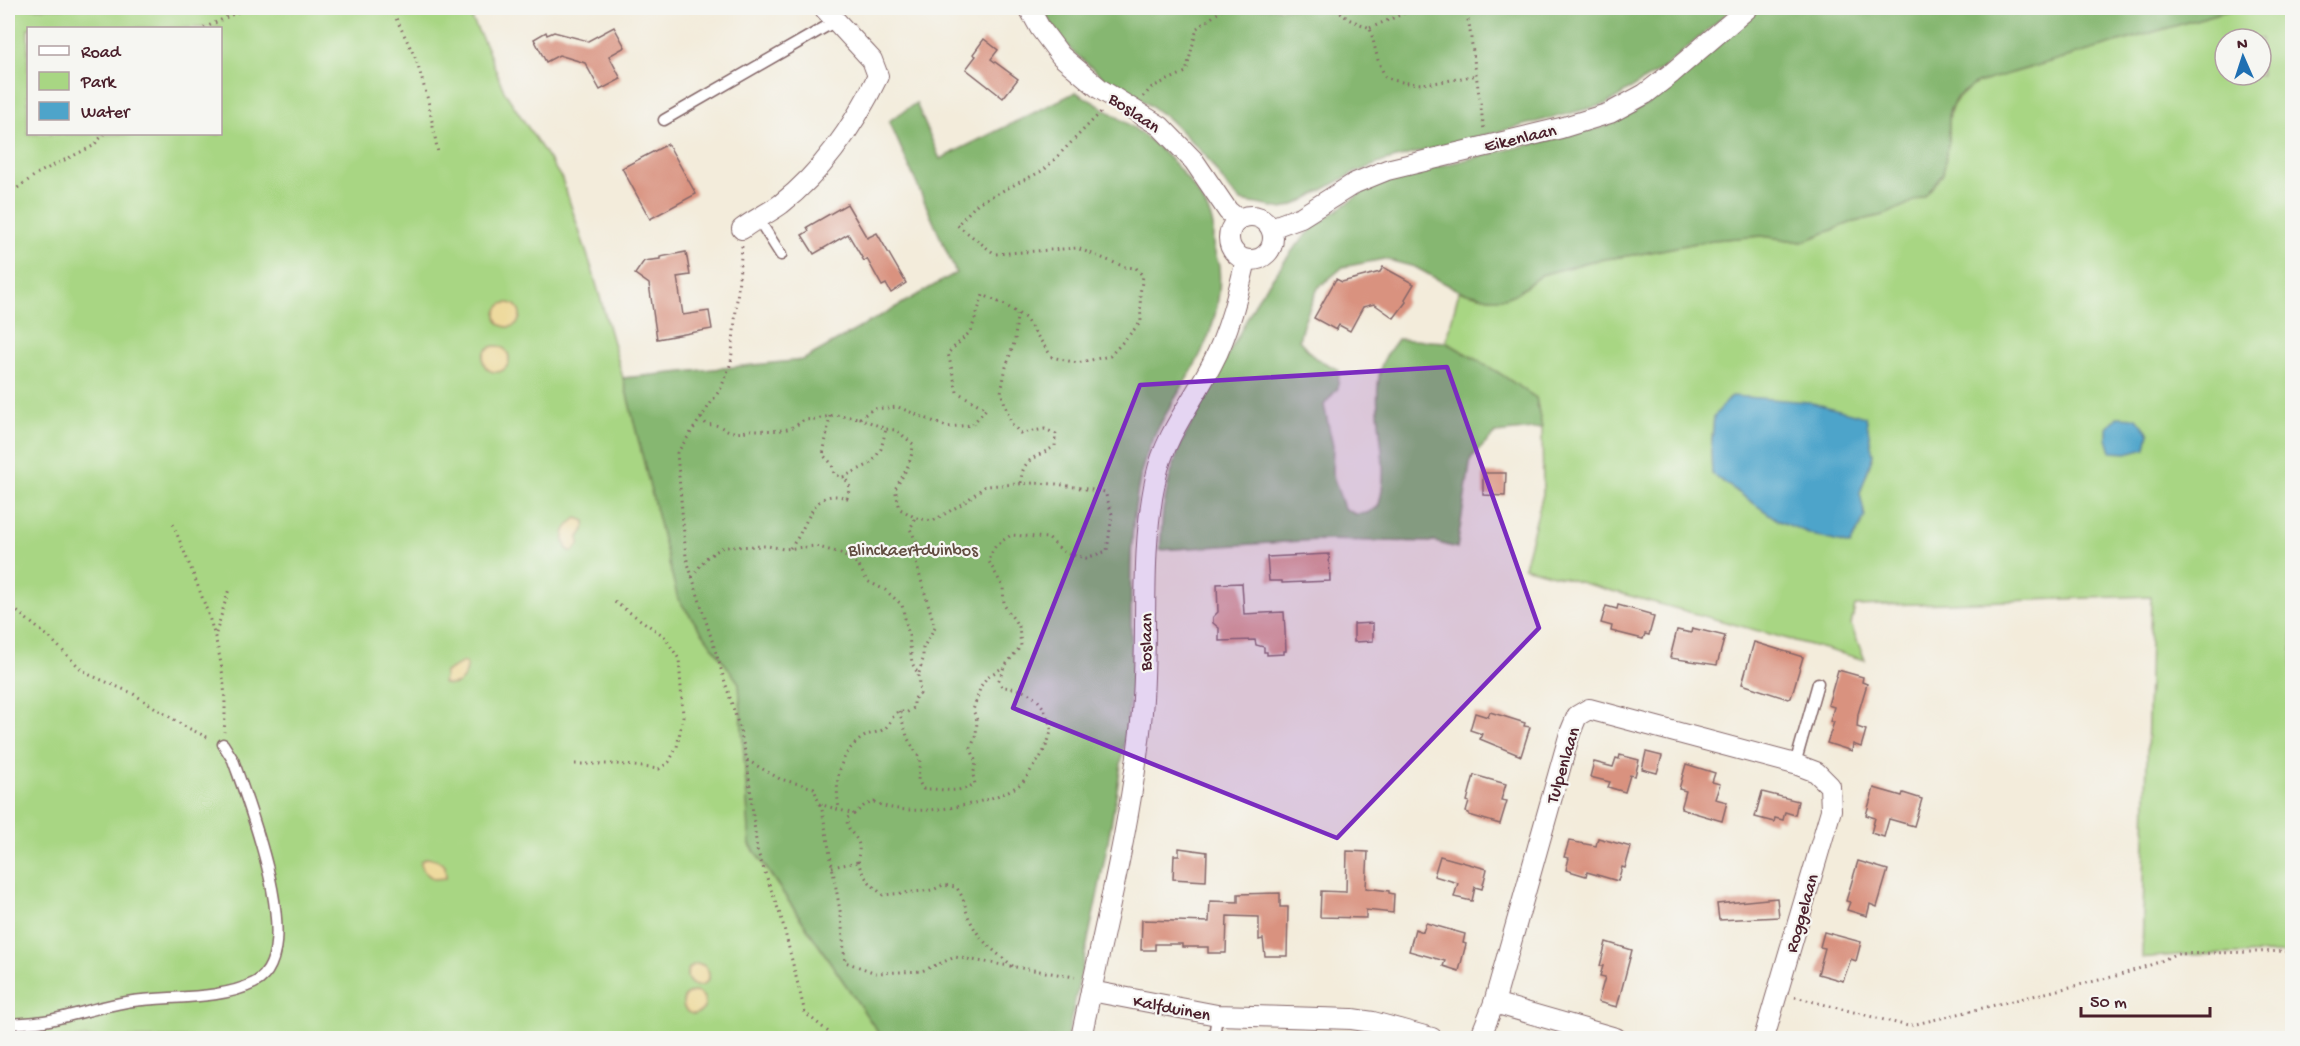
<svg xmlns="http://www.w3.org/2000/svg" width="2300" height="1046" font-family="'Gochi Hand',sans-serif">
<rect width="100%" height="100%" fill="#f6f6f2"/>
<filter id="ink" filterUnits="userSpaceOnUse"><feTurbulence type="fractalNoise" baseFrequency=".0167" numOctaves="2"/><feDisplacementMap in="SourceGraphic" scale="12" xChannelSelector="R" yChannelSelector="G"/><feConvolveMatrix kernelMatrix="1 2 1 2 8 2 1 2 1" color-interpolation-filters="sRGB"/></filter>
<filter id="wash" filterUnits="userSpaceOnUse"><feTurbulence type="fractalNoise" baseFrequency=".008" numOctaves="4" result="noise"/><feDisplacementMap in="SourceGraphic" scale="24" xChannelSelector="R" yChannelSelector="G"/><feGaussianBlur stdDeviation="1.35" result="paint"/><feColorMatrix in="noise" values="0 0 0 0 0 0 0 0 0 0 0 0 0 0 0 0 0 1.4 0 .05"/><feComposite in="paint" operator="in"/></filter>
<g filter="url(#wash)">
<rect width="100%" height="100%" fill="#f3ecdb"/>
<g fill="#a8d683" stroke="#797a57" stroke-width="1.5" fill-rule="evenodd">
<path d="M 8,8 L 469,8 L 473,21 L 486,46 L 504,91 L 562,179 L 592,269 L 623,378 L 678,599 L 739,683 L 750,845 L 882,1038 L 8,1038 ZM 28,28 L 220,28 L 220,134 L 28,134 Z"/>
<path d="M 2237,8 L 2292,8 L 2292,953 L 2177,955 L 2142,958 L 2151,596 L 1855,606 L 1851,625 L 1865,660 L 1524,567 L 1543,494 L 1542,428 L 1536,398 L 1499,373 L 1446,342 L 1459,291 L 1489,298 L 1518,293 L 1541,275 L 1592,261 L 1640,254 L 1712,240 L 1762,236 L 1802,242 L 1850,223 L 1887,214 L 1949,141 C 1949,106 1948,104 1977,83 ZM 2225,39 L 2261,39 L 2261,75 L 2225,75 ZM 1714,416 L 1873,455 L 1860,493 L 1712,474 L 1711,452 Z"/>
</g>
<g fill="#86b771" stroke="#686b4e" stroke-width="1.5">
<path d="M 1042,8 L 1733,8 L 1664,68 L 1606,104 L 1385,161 L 1352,174 L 1299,203 L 1283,209 L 1241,201 L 1228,188 L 1205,155 L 1170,120 L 1139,98 L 1106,80 L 1071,50 L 1053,26 Z"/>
<path d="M 1759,8 L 2237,8 L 1977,83 L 1957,97 L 1949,111 L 1949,141 L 1943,174 L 1925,196 L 1887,214 L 1850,223 L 1802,242 L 1762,236 L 1712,240 L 1640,254 L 1592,261 L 1541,275 L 1517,293 L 1505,298 L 1489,298 L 1459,291 L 1415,267 L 1384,259 L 1343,267 L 1318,288 L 1304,321 L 1299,340 L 1315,358 L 1339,370 L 1338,388 L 1324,405 L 1333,446 L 1332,473 L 1344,508 L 1355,514 L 1367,513 L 1378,507 C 1393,462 1369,413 1381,367 C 1383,357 1393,347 1398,339 L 1446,342 L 1499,373 L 1536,398 L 1542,428 L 1496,433 L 1471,458 L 1457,548 L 1435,542 L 1318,540 L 1160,550 L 1163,510 L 1170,476 L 1181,444 L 1258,298 L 1295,247 L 1314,227 L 1371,186 L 1427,169 L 1607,126 L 1647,104 L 1682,78 Z"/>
<path d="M 1076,92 C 1122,119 1159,140 1192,185 C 1200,196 1211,212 1213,226 C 1214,231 1212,237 1213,242 C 1213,251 1218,259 1219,267 C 1222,297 1213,331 1199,357 C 1178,398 1149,432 1140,478 C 1130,526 1130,575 1131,623 C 1131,644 1133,665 1131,686 C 1119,805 1092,922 1067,1038 L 882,1038 L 750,844 L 739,683 L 678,599 L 623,378 L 803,360 L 956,273 L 889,121 L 916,103 L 940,159 Z"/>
</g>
<g fill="#eeda9e" stroke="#9c7c64" stroke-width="1.5">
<circle cx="508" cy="315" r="12"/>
<circle cx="496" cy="359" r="13"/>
<path d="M 577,518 L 585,521 C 586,528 583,532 579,537 L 579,545 L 572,552 L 567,549 C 559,535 566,526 577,518 Z"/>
<path d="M 463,662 L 467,665 C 467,679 457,689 443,683 L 445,672 Z"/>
<path d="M 427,858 L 435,859 L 445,866 L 446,878 L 434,879 C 427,874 420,871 421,861 Z"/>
<circle cx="698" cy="975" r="11"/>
<circle cx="694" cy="1003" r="11"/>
</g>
<g fill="#4ea4ca" stroke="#4c627a" stroke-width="1.5">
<path d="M 1732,396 L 1809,402 L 1866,417 L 1873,455 L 1860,493 L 1865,517 L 1850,545 L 1816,536 L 1779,521 L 1712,474 L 1711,452 L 1714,416 Z"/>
<path d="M 2117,417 L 2137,418 L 2149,433 L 2146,448 L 2127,453 L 2111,452 L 2107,439 L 2107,428 Z"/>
</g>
<g id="blocks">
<g fill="#d9927f">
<path d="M 614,27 L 625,47 L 609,56 L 621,79 L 600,90 L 585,63 L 559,55 L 546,62 L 534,39 L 546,32 L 547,35 L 554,32 L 588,41 Z"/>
<path d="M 984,39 L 998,50 L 991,59 L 1018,79 L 1003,98 L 966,69 L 976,56 L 973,54 Z"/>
<path d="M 668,144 L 696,194 L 650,219 L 622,168 Z"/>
<path d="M 847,204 L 867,238 L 877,233 L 906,283 L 891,293 L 886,284 L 882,286 L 867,259 L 864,261 L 848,234 L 814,254 L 802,235 L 809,231 L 807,227 Z"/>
<path d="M 686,252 L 690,275 L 677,277 L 683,315 L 709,311 L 712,329 L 657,339 L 649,284 L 635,274 L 644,261 L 660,259 L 660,257 Z"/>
<path d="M 1383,267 L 1414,284 L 1405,299 L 1406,302 L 1394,318 L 1374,304 L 1363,307 L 1350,331 L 1339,325 L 1336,330 L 1314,318 L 1336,279 L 1342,282 L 1380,272 Z"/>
<path d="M 1483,473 L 1506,473 L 1505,496 L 1483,495 Z"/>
<path d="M 1329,554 L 1330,581 L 1282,583 L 1282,581 L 1269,581 L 1267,557 Z"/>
<path d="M 1242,583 L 1244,614 L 1284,612 L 1286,651 L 1284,651 L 1284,654 L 1267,655 L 1267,652 L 1264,652 L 1264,647 L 1256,645 L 1255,640 L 1219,641 L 1219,628 L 1213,623 L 1213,617 L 1218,612 L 1217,584 Z"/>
<path d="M 1618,605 L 1650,614 L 1650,616 L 1654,617 L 1649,635 L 1645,634 L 1643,639 L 1611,631 L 1612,626 L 1601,623 L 1606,606 L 1617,609 Z"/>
<path d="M 1373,623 L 1373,641 L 1354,642 L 1354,624 Z"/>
<path d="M 1692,628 L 1725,636 L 1717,665 L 1670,658 L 1677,630 L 1691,633 Z"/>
<path d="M 1754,642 L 1803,657 L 1791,698 L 1788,699 L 1742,684 Z"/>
<path d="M 1838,670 L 1863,677 L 1862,682 L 1867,684 L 1858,714 L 1857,727 L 1866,730 L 1861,747 L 1853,744 L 1852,751 L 1827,743 L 1834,722 L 1830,722 L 1834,707 L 1828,705 Z"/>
<path d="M 1490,712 L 1525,723 L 1524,726 L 1530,727 L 1521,756 L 1480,739 L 1482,734 L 1470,730 L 1475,713 L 1488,717 Z"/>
<path d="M 1646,752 L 1662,756 L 1657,773 L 1642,769 Z"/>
<path d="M 1620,755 L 1639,760 L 1635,776 L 1630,775 L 1625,792 L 1608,787 L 1610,782 L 1590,777 L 1594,762 L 1613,767 L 1616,758 L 1619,759 Z"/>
<path d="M 1686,764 L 1715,773 L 1712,782 L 1720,784 L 1715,799 L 1727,802 L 1722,821 L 1681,809 L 1686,791 L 1679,789 Z"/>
<path d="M 1474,775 L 1506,784 L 1501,800 L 1507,801 L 1500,824 L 1469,815 L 1469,813 L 1466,812 L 1469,802 L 1467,801 Z"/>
<path d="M 1874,788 L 1902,796 L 1903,793 L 1922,799 L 1914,826 L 1889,819 L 1884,837 L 1871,833 L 1875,818 L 1866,815 Z"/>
<path d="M 1762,792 L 1798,801 L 1795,815 L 1785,812 L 1783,820 L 1775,818 L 1774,822 L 1755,817 Z"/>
<path d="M 1598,838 L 1631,847 L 1625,868 L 1622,867 L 1618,881 L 1587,872 L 1586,876 L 1566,870 L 1569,858 L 1564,857 L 1569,841 L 1596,846 Z"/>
<path d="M 1179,848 L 1207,852 L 1206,881 L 1173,879 L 1174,855 L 1179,855 Z"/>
<path d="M 1347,851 L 1368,852 L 1366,888 L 1389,891 L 1389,893 L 1394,894 L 1393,913 L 1366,910 L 1366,918 L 1320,917 L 1321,891 L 1346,892 Z"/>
<path d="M 1440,856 L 1487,869 L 1482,889 L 1475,887 L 1472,901 L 1454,897 L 1458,883 L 1434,876 Z"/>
<path d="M 1858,861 L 1888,870 L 1877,907 L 1870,904 L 1867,916 L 1847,910 L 1850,902 L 1846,901 Z"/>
<path d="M 1280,893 L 1280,907 L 1288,907 L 1287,956 L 1265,956 L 1263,939 L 1259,940 L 1259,917 L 1227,916 L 1226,953 L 1208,953 L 1208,947 L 1182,947 L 1182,944 L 1155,944 L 1155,950 L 1141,950 L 1142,920 L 1209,922 L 1210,901 L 1238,902 L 1238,894 Z"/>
<path d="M 1777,898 L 1779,917 L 1719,920 L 1717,904 Z"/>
<path d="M 1426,923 L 1465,934 L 1463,943 L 1466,944 L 1459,971 L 1443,966 L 1445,961 L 1409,951 L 1415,929 L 1423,932 Z"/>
<path d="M 1824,932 L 1861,942 L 1856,961 L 1851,959 L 1843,981 L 1818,974 L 1825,948 L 1820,947 Z"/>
<path d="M 1606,942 L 1632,950 L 1617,1007 L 1598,1002 L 1605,977 L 1600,976 L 1603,966 L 1600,966 Z"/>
</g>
</g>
</g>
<g filter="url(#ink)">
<use href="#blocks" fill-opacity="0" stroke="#856769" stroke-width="1.5"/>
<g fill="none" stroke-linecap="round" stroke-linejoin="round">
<g stroke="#856769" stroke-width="13">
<g id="service">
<path d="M 664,120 L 827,26 L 835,20"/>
<path d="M 757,217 L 781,255"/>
<path d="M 1795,764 L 1818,683"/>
<path d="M 8,1024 C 19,1023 32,1023 44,1021 C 74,1016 103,1005 133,1001 C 171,996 220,1000 254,983 C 309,956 248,803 233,760 L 223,744"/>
<path d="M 1214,1038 L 1217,1015"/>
</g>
</g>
<g stroke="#856769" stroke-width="22">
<g id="minor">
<path d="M 1029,8 L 1040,28 L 1061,56 L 1100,89 L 1160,126 L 1194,161 L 1228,211 L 1239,220"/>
<circle cx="1251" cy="238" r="22"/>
<path d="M 1271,228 L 1301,217 L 1355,183 L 1387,170 L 1561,128 L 1610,113 L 1645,94 L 1672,73 L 1748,8"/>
<path d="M 742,229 C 755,219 769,213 781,204 C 823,171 855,124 878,76 L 872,60 L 824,8"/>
<path d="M 1091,991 L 1217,1015 L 1352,1019 L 1373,1022 L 1432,1038"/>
<path d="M 1494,1003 L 1570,733 L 1577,716 L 1589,709 L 1795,764 L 1816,772 L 1830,786 L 1831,810 L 1764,1038"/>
<path d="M 1081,1038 C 1103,931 1132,822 1142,712 C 1149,634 1139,555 1156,477 C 1165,435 1193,401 1212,364 C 1229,332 1238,294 1246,260"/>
<path d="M 1480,1038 L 1494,1003 L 1616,1038"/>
</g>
</g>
<g stroke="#856769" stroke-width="3" stroke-dasharray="1.5 4.5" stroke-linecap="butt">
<path d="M 391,8 L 416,59 L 428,100 L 438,153"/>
<path d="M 1336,8 L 1348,19 L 1370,28 L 1378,60 L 1385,77 C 1417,90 1444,81 1477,75"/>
<path d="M 1465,8 L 1469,24 L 1484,130"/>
<path d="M 204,28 L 246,8"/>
<path d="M 1370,28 L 1416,8"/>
<path d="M 1143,97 L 1152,87 L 1186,72 L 1197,28 L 1225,8"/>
<path d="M 8,195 L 38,173 L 93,146 L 104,134"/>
<path d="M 742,246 L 731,363 L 721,388 L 677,453 L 686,557 L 740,730 L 747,760 L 757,850 L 782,920 L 805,1013 L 836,1038"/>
<path d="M 1017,314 L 1015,340 L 1006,367 L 1001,392 L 1011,423 L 1020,433 L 1045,429 L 1056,434 L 1055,446 C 1037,458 1021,457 1021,484"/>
<path d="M 830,416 L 823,455 L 832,464 L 834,474 L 843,477 L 872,463 L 881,449 L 886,429"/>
<path d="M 701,418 L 707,425 C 720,423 722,430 734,432 C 741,434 746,430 753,430 C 773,430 788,434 803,420 L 816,419 L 835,415 L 860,418"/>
<path d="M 915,519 L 910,529 L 918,545 L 916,563 L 935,627 L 923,648 L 923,659 L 919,673"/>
<path d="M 173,524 C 201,595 231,654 224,732"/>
<path d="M 790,548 C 809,528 810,486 847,498 L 850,487 L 844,476"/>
<path d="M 692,577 L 706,558 L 723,547 L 768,546 L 784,549 L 815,546 L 840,553 L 859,566 L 867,581 L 885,590 L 902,605 L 909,636 L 912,663 L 918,674 L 920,694 L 914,699 L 914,708 L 906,713 L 899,711 C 891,716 891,724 884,729 C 880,732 872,733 867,735 C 839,750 834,780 839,808"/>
<path d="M 8,604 L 50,638 L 80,668 L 90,675 L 132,693 L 184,726 L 211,739"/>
<path d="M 216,633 L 229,589"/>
<path d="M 899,711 L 908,739 L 920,759 L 918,780 L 923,789 C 945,788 953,795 975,784 L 973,775 L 976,763 L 971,748 L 976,735 L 977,720 L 973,710 L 981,686 L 987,677 L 1002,668"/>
<path d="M 747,760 L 780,779 L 814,788 L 819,804 L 854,814 L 865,805 L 874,802 C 908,820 988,806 1019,785 C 1025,781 1029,773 1033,767 C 1041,758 1049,743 1051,730 C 1051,726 1049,721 1047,717 C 1041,696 1023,688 1002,687 L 999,680 L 1004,667 L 1021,646 L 1019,627 L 1004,605 L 1003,587 L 988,560 L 996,545 L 1011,535 L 1048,538 L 1065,553 L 1086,558 L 1107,551 L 1112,514 L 1105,492 L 1056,484 L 1034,483 L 985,486 L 965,502 L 933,521 L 916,518 L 900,509 L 895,489 C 904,474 912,462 913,444 L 896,430 L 886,429 L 860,418 L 873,409 L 898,407 L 947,427 L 972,425 L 986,409 L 957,392 L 948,353 L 971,331 L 983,295 L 1005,305 L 1025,318 L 1052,357 L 1077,363 L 1110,356 L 1141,322 L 1140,294 L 1143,276 L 1136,268 L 1125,267 L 1077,248 L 995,254 L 957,225 L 978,203 L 1044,170 L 1102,111"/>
<path d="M 575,764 L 617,764 L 659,769 L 669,762 L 677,747 L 683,716 L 679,659 L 664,636 L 613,601"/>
<path d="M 821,804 L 841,916 L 845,962 L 876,973 L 922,971 L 955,957 L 1075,977"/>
<path d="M 854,814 L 847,818 C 847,834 856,833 859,845 C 860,851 857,858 859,864 C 862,877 874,887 883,895 L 933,890 L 943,885 L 956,887 C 968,903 963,908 971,922 C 981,943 997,953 1014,967"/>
<path d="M 832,867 L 858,862"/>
<path d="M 1795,997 L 1908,1026 L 2120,975 L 2159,962 L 2175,954 L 2292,951"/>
</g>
<use href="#service" stroke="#fff" stroke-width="10"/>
<use href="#minor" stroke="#fff" stroke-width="20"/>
</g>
</g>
<path fill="#7b2cbf" fill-opacity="0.2" stroke="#7b2cbf" stroke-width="4.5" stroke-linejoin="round" d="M 1447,367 L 1539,628 L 1337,838 L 1013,708 L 1140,385 Z"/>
<g text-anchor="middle" stroke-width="4.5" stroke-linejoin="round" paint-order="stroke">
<g font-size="18" fill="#4a1f2b" stroke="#f6f6f2">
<text transform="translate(1135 112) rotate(34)" y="6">Boslaan</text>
<text transform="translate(1520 137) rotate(-13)" y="6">Eikenlaan</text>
<text transform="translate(1145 642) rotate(-89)" y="6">Boslaan</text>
<text transform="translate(1562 765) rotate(-73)" y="6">Tulpenlaan</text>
<text transform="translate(1801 913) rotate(-74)" y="6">Roggelaan</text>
<text transform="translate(1172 1007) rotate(11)" y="6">Kalfduinen</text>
</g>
<g font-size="18" fill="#624d41" stroke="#f6f6f2">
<text x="913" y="555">Blinckaertduinbos</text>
</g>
</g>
<rect width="2300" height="1046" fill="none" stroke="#f6f6f2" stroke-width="30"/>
<rect x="27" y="27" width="195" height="108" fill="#f6f6f2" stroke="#b1a0a2" stroke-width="1.5"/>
<rect x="39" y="46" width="30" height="9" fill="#ffffff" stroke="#b1a0a2" stroke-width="1.5"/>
<text x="81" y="57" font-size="18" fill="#4a1f2b">Road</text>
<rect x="39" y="72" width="30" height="18" fill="#a8d683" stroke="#b1a0a2" stroke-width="1.5"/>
<text x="81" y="87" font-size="18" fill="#4a1f2b">Park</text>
<rect x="39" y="102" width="30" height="18" fill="#4ea4ca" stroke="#b1a0a2" stroke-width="1.5"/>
<text x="81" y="117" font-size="18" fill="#4a1f2b">Water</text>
<g transform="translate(2243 57) rotate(357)"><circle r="28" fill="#f6f6f2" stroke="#b1a0a2" stroke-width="1.5"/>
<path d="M0-4.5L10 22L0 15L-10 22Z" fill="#1f6fb2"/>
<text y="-9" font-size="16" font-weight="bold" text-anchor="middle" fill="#4a1f2b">N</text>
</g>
<path d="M2081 1007v9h129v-9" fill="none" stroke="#4a1f2b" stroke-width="3"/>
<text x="2090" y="1007" font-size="18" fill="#4a1f2b" stroke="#f6f6f2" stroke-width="4.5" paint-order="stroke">50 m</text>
</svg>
